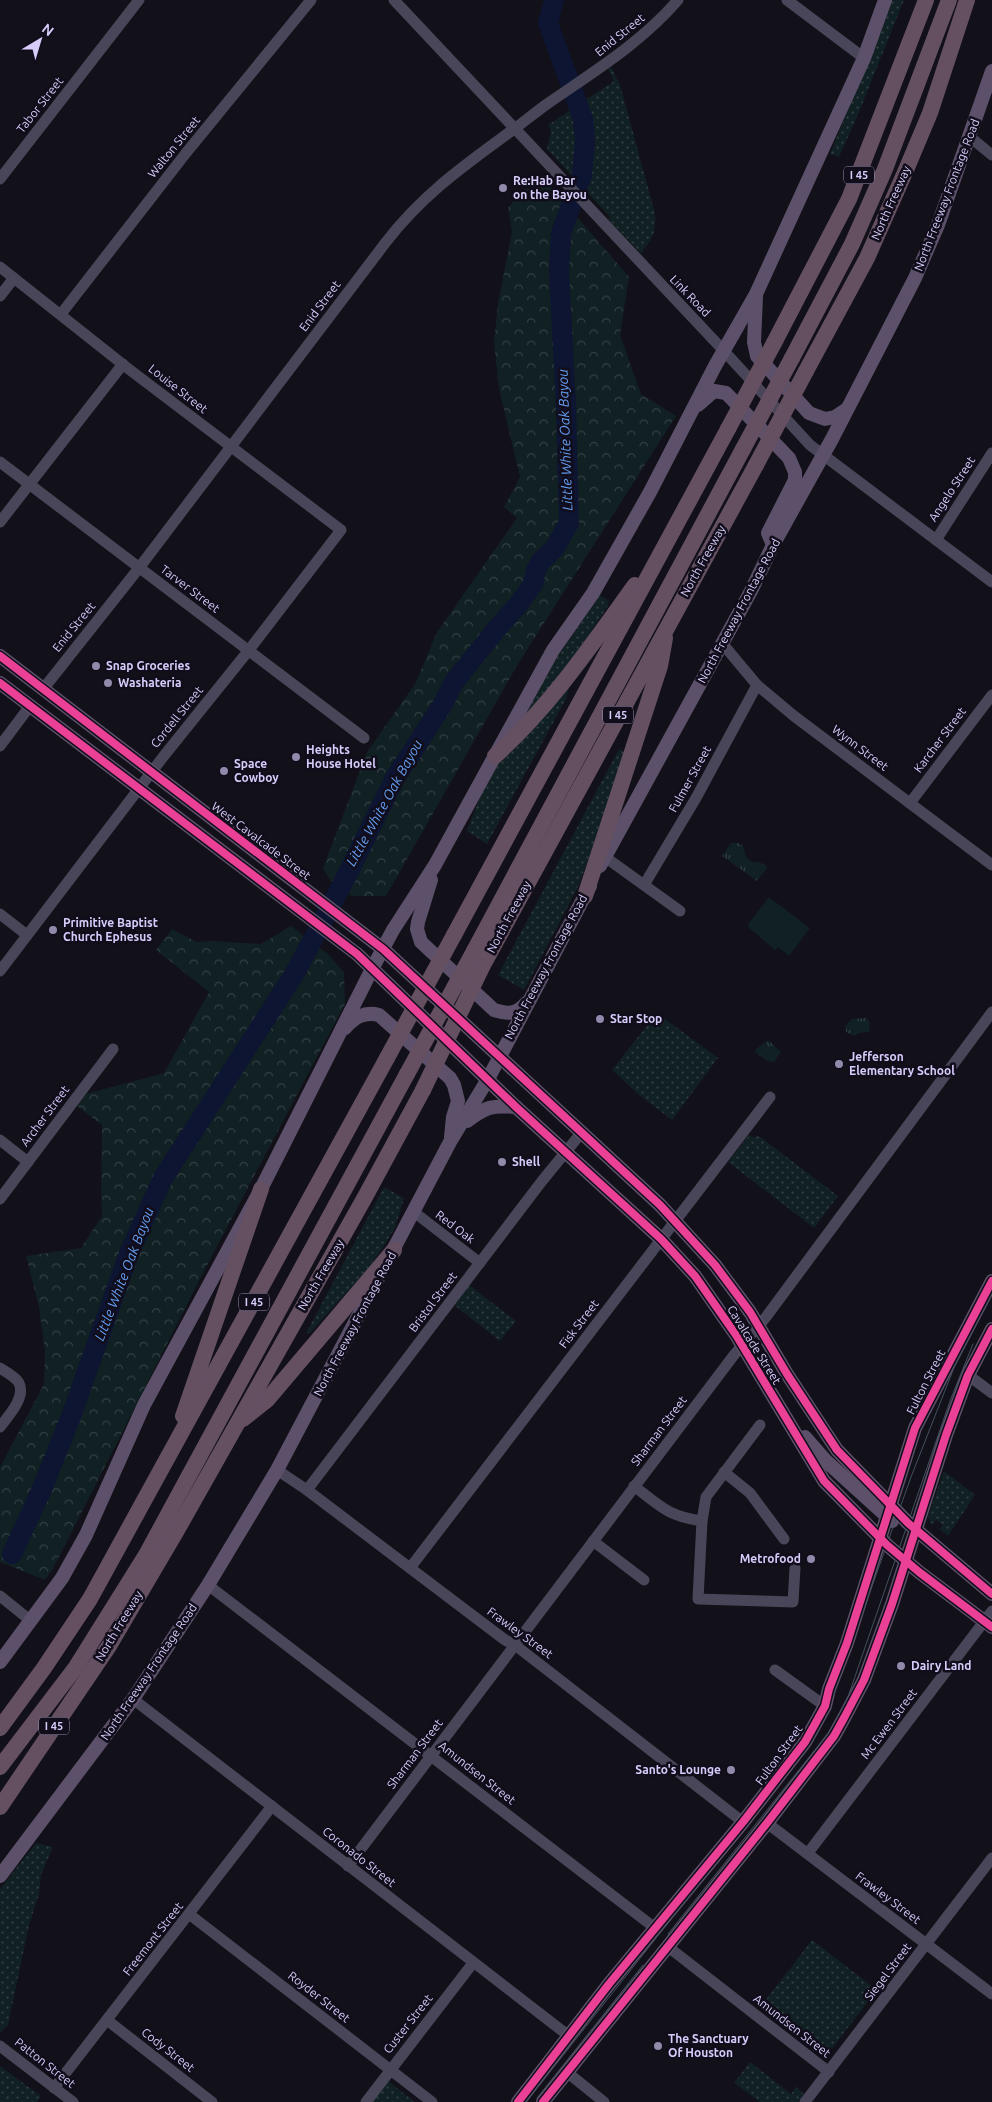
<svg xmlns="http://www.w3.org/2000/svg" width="992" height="2102" font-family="Ubuntu,sans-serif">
<defs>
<pattern id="grass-dots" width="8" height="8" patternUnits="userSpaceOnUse" patternTransform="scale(1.25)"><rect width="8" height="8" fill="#112023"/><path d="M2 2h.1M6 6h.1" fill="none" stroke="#333f44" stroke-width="1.8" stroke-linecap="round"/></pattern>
<pattern id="forest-crowns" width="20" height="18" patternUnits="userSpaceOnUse" patternTransform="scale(1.25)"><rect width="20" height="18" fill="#112023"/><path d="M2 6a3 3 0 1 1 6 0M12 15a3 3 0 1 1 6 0" fill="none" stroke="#333f44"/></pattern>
<pattern id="park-tufts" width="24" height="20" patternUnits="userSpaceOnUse" patternTransform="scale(1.25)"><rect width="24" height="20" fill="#112023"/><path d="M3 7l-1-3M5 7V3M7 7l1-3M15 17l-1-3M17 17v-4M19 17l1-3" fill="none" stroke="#333f44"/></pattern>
</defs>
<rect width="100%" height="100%" fill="#121018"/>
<g fill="url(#grass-dots)">
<path d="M 892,0 L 904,0 L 860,110 L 839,157 L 830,154 Z"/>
<path d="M 611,67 L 620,85 L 655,213 C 657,231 652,240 641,253 L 608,219 L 610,217 L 547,149 L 551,131 L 548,125 L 614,81 L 608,69 Z"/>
<path d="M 600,595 L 609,601 L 608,606 L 569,664 L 522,721 L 552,664 Z"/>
<path d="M 569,688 L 566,699 L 487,844 L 467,831 L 483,789 L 505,754 Z"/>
<path d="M 619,749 L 624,752 L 590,855 L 577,889 L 524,990 L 498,975 Z"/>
<path d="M 657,1013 L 718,1058 L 672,1120 L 638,1094 L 612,1070 Z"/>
<path d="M 749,1135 L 753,1137 L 759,1136 L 838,1196 L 814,1228 L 728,1162 Z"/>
<path d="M 384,1187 L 404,1198 L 395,1228 L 382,1249 L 367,1270 L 309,1334 L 306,1333 Z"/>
<path d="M 469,1285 L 516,1321 L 500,1341 L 454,1305 Z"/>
<path d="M 944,1471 L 975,1495 L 948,1536 L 941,1530 L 938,1530 L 943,1525 L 936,1520 L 931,1525 L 928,1516 Z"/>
<path d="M 36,1843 L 53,1847 L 41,1875 L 39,1894 L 29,1925 L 8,2025 L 0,2033 L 0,1889 Z"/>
<path d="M 812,1940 L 877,1990 L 827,2055 L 766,2008 L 768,2006 L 764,2002 Z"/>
<path d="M 750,2062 L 791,2094 L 796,2087 L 804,2094 L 798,2102 L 760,2102 L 734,2083 Z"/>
<path d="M 0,2066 L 41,2096 L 37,2102 L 0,2102 Z"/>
<path d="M 388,2081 L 415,2102 L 372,2102 Z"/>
</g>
<g fill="url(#forest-crowns)">
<path d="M 546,181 L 629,277 L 620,335 L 641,394 L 676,416 L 518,664 L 386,896 L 351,896 L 330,880 L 323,868 L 367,752 L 415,684 L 437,632 L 517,518 L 504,507 L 520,477 L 499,389 L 494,342 L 498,303 L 512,232 L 508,208 L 524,190 Z"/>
<path d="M 291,926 L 328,954 L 344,972 L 345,1004 L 204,1271 L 53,1569 L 45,1580 L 0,1562 L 0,1467 L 44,1384 L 45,1352 L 39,1307 L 26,1256 L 81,1248 L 102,1216 L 101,1187 L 102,1125 L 77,1106 L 86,1094 L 164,1073 L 209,992 L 156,950 L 172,929 L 197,942 L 212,941 L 261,944 Z"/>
</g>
<g fill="url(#park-tufts)">
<path d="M 731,843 L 738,843 L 743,846 L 746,857 L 752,862 L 759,862 L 766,865 L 767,868 L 757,881 L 722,856 Z"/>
<path d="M 867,1018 L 870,1023 L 869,1032 L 859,1033 L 854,1036 L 846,1032 L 845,1026 L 852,1019 Z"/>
<path d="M 768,1040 L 781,1052 L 774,1062 L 767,1061 L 755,1052 L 755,1050 Z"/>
</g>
<path fill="#112023" d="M 769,897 L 810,928 L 789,956 L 778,947 L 775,950 L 749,928 L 748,924 Z"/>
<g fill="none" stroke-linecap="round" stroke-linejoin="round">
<path stroke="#0d1532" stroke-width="20" d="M 12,1554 L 42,1489 L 70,1419 L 130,1251 L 163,1178 L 295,973 L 347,875 L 395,778 L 443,704 L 454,682 L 499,626 L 518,605 L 533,584 L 536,570 L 541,561 L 554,549 L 569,523 L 566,406 L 559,274 L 561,233 L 582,175 L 585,141 L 583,119 L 548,23 L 554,0"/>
<g stroke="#484658" stroke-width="11">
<path d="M 394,0 L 724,351 L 810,445 L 992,582"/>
<path d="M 787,0 L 864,58"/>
<path d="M 970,137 L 992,155"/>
<path d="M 0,179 L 139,0"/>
<path d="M 0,267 L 130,370 L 341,530 L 249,650 L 163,757 L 0,971"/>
<path d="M 0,296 L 14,278"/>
<path d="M 61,314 L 186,153 L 311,0"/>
<path d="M 0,462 L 364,738"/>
<path d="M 0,522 L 123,364"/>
<path d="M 936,540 L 992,453"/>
<path d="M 722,643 L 757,685 L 794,716 L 992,865"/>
<path d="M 44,688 L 139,568 L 386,242 C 424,193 465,165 514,129 C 525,121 536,112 547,104 C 593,72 641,43 678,0"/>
<path d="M 0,746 L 30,706"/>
<path d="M 910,803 L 992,695"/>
<path d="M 605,857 L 680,911"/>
<path d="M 644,885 L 696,798 L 757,685"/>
<path d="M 0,914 L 27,935"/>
<path d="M 0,1140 L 28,1162"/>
<path d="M 0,1199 L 113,1049"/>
<path d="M 414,1212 L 480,1263"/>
<path d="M 0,1368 C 6,1372 16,1377 19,1383 C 26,1398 8,1416 0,1427"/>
<path d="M 968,1375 L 992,1393"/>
<path d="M 760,1425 L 706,1497 L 702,1521 L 698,1599 L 793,1602 L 795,1568"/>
<path d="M 277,1470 L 307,1490 L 505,1640 L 515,1645 L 743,1822"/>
<path d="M 724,1472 L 750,1493 L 784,1539"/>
<path d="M 634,1486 C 661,1507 668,1516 702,1521"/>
<path d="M 307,1490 L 542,1181 L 582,1132"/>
<path d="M 593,1541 L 644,1580"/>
<path d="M 410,1568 L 770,1097"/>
<path d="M 208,1585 L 655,1928"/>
<path d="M 0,1596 L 31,1621"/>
<path d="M 775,1670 L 825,1706"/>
<path d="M 133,1699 L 569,2036"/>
<path d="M 767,1823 L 992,1994"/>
<path d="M 808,1853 L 992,1611"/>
<path d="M 348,1866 L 734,1355 L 766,1317 L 992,1012"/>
<path d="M 189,1914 L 432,2102"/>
<path d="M 667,1946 L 829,2072"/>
<path d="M 107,2020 L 212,2102"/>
<path d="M 0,2046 L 73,2102"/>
<path d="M 568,2073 L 604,2102"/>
<path d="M 54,2088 L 272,1806"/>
<path d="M 366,2102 L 473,1963"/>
<path d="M 805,2102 L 992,1858"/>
</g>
<g stroke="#5d506a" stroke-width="14">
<path d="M 756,297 L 754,342 L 757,356 L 809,413 L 825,419 L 835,417 L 847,409"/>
<path d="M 698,405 L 714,391 L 726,393 L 789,458 L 795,472 L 795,480 L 768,533 L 773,545"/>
<path d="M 0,656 L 383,949 L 660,1205 L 715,1265 L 750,1312 L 787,1374 L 837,1450 L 908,1523 L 992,1594"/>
<path d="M 0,683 L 357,954 L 516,1107 L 661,1239 L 695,1276 L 736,1335 L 824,1481 L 887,1545 L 919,1572 L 992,1627"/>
<path d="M 600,866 L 751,591 L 773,545 L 832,439 L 915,278 L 938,225 L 992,71"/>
<path d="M 431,880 L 418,922 L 417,929 L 421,942 L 494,1010 C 507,1014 517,1015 526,1003"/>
<path d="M 345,1028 C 354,1018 364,1011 379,1015 L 450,1078 L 454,1085 L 458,1101 L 453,1117 L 451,1137"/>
<path d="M 467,1121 C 486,1107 491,1105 516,1107"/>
<path d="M 805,1437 L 826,1461 L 892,1521"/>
<path d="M 0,1662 L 62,1578 L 86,1535 L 144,1405 L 261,1189 L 372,969 L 393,930 L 435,865 L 553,650 L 593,593 L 650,492 L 715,366 L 756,294 L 864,58 L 885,0"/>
<path d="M 0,1876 L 133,1699 L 208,1585 L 277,1470 L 450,1142 L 488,1079 L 590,886"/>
<path d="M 518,2102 L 609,1984 L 743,1822 L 805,1742 L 825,1706 L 829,1689 L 847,1643 L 915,1428 L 992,1281"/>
<path d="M 543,2102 L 767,1823 L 834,1736 L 844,1718 L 864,1680 L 892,1604 L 946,1435 L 968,1375 L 992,1329"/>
</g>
<g stroke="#655062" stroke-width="16">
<path d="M 774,343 L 849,199 L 926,0"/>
<path d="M 792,358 L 852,244 L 885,169 L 949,0"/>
<path d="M 806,371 L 867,258 L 906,170 L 930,113 L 967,0"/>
<path d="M 495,756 C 552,704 590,647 635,585"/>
<path d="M 585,896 L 660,666 L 665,638"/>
<path d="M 454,935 L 728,429"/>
<path d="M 474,951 L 743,449"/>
<path d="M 482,967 L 756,465"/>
<path d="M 183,1416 L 261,1189"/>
<path d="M 243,1419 L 267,1400 L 394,1250"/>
<path d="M 0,1728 L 44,1668 L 90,1599 L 387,1058"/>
<path d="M 0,1767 L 76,1667 L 146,1555 L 407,1074"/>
<path d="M 0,1807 L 109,1646 L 176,1532 L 365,1197 L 423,1090"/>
</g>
<g stroke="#425160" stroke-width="1">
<path d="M 668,1934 L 835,1725 L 849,1694 L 950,1401 L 973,1344"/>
<path d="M 537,2098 L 643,1965"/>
<path d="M 526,2102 L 814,1739 L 827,1712 L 911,1477 L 955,1365 L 992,1293"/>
</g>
<g stroke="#655062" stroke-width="16">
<path d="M 728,429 L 774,343"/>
<path d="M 743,449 L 792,358"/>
<path d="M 756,465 L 806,371"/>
<path d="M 387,1058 L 454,935"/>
<path d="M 407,1074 L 474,951"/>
<path d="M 423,1090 L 482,967"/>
</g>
<g stroke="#110d1b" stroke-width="11">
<g id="cycleway">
<path d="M 0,656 L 383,949 L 660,1205 L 715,1265 L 750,1312 L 787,1374 L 837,1450 L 908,1523 L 992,1594"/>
<path d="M 0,683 L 357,954 L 516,1107 L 661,1239 L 695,1276 L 736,1335 L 824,1481 L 887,1545 L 919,1572 L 992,1627"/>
<path d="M 518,2102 L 609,1984 L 743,1822 L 805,1742 L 825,1706 L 829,1689 L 847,1643 L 915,1428 L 992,1281"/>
<path d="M 543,2102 L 767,1823 L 834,1736 L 844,1718 L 864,1680 L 892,1604 L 946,1435 L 968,1375 L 992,1329"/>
</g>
</g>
<use href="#cycleway" stroke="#ea4096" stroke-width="8"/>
</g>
<g fill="#928aab" stroke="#110d1b" stroke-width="2">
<circle cx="503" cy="188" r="5"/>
<circle cx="96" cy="666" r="5"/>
<circle cx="108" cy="683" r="5"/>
<circle cx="296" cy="757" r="5"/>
<circle cx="224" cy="771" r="5"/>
<circle cx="53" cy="930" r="5"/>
<circle cx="600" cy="1019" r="5"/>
<circle cx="839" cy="1064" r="5"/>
<circle cx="502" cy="1162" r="5"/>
<circle cx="811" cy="1559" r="5"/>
<circle cx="901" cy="1666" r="5"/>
<circle cx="731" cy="1770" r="5"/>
<circle cx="658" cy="2046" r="5"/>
</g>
<g text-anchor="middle" stroke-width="5" stroke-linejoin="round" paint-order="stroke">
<g fill="#110d1b" stroke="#9c93b7" stroke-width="1">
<rect x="844" y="166.5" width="30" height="17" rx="4"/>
<rect x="603" y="706.5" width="30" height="17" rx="4"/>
<rect x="239" y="1293.5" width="30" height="17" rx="4"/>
<rect x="39" y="1717.5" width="30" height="17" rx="4"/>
</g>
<g font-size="11" font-weight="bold" fill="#d7ccfa">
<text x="859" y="179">I 45</text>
<text x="618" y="719">I 45</text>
<text x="254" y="1306">I 45</text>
<text x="54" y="1730">I 45</text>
</g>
<g font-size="12" fill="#d7ccfa" stroke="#110d1b">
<text transform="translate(620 35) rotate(-39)" y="4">Enid Street</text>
<text transform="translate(40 105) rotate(-52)" y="4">Tabor Street</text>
<text transform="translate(174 147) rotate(-51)" y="4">Walton Street</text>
<text transform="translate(947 195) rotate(-69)" y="4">North Freeway Frontage Road</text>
<text transform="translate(891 203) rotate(-66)" y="4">North Freeway</text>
<text transform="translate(690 296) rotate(46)" y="4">Link Road</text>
<text transform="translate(320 306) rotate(-53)" y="4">Enid Street</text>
<text transform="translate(178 389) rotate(38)" y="4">Louise Street</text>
<text transform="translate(952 489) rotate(-57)" y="4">Angelo Street</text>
<text transform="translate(703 561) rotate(-61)" y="4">North Freeway</text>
<text transform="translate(190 589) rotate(37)" y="4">Tarver Street</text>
<text transform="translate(739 611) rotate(-62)" y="4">North Freeway Frontage Road</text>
<text transform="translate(74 627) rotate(-51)" y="4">Enid Street</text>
<text transform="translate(177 717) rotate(-51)" y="4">Cordell Street</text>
<text transform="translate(940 740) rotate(-53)" y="4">Karcher Street</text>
<text transform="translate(860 748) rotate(37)" y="4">Wynn Street</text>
<text transform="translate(690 779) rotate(-61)" y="4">Fulmer Street</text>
<text transform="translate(261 841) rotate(37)" y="4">West Cavalcade Street</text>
<text transform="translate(509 917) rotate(-62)" y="4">North Freeway</text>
<text transform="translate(546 967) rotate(-62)" y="4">North Freeway Frontage Road</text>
<text transform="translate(45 1116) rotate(-53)" y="4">Archer Street</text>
<text transform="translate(455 1227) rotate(37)" y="4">Red Oak</text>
<text transform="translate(321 1275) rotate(-60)" y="4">North Freeway</text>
<text transform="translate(433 1302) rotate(-53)" y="4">Bristol Street</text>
<text transform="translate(355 1324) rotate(-62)" y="4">North Freeway Frontage Road</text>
<text transform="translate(579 1324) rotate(-53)" y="4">Fisk Street</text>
<text transform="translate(754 1345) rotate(58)" y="4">Cavalcade Street</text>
<text transform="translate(926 1382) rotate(-63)" y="4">Fulton Street</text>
<text transform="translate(659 1431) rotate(-53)" y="4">Sharman Street</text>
<text transform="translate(119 1626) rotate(-59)" y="4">North Freeway</text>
<text transform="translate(520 1633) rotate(36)" y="4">Frawley Street</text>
<text transform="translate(149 1672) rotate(-56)" y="4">North Freeway Frontage Road</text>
<text transform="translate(889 1724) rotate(-53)" y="4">Mc Ewen Street</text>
<text transform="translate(415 1754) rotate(-53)" y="4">Sharman Street</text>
<text transform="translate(779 1755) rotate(-54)" y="4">Fulton Street</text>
<text transform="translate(477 1773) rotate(38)" y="4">Amundsen Street</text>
<text transform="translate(359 1857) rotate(38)" y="4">Coronado Street</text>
<text transform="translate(888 1898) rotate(37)" y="4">Frawley Street</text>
<text transform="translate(153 1939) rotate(-52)" y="4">Freemont Street</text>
<text transform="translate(888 1972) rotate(-53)" y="4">Siegel Street</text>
<text transform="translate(319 1997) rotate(38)" y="4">Royder Street</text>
<text transform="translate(408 2024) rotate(-52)" y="4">Custer Street</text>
<text transform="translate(792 2026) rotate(38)" y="4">Amundsen Street</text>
<text transform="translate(168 2050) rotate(38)" y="4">Cody Street</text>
<text transform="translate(45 2063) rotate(38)" y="4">Patton Street</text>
</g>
<g font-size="12" font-weight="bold" fill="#d7ccfa" stroke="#110d1b" text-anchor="start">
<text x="513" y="185">Re:Hab Bar<tspan x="513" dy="14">on the Bayou</tspan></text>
<text x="106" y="670">Snap Groceries</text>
<text x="118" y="687">Washateria</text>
<text x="306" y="754">Heights<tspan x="306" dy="14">House Hotel</tspan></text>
<text x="234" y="768">Space<tspan x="234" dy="14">Cowboy</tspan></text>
<text x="63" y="927">Primitive Baptist<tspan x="63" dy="14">Church Ephesus</tspan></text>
<text x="610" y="1023">Star Stop</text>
<text x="849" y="1061">Jefferson<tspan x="849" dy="14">Elementary School</tspan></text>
<text x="512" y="1166">Shell</text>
<text x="801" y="1563" text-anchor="end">Metrofood</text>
<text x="911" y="1670">Dairy Land</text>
<text x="721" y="1774" text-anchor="end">Santo's Lounge</text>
<text x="668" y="2043">The Sanctuary<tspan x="668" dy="14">Of Houston</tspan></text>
</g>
<g font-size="14" font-style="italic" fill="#649df0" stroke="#110d1b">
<text transform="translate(565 440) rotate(-92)" y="5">Little White Oak Bayou</text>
<text transform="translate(384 803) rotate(-61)" y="5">Little White Oak Bayou</text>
<text transform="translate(124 1274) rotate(-69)" y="5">Little White Oak Bayou</text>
</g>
</g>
<g transform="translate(40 40) rotate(38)" stroke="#110d1b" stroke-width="4" paint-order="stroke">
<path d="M0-4L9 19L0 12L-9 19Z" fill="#d7ccfa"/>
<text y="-8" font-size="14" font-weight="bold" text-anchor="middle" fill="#d7ccfa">N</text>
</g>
</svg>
